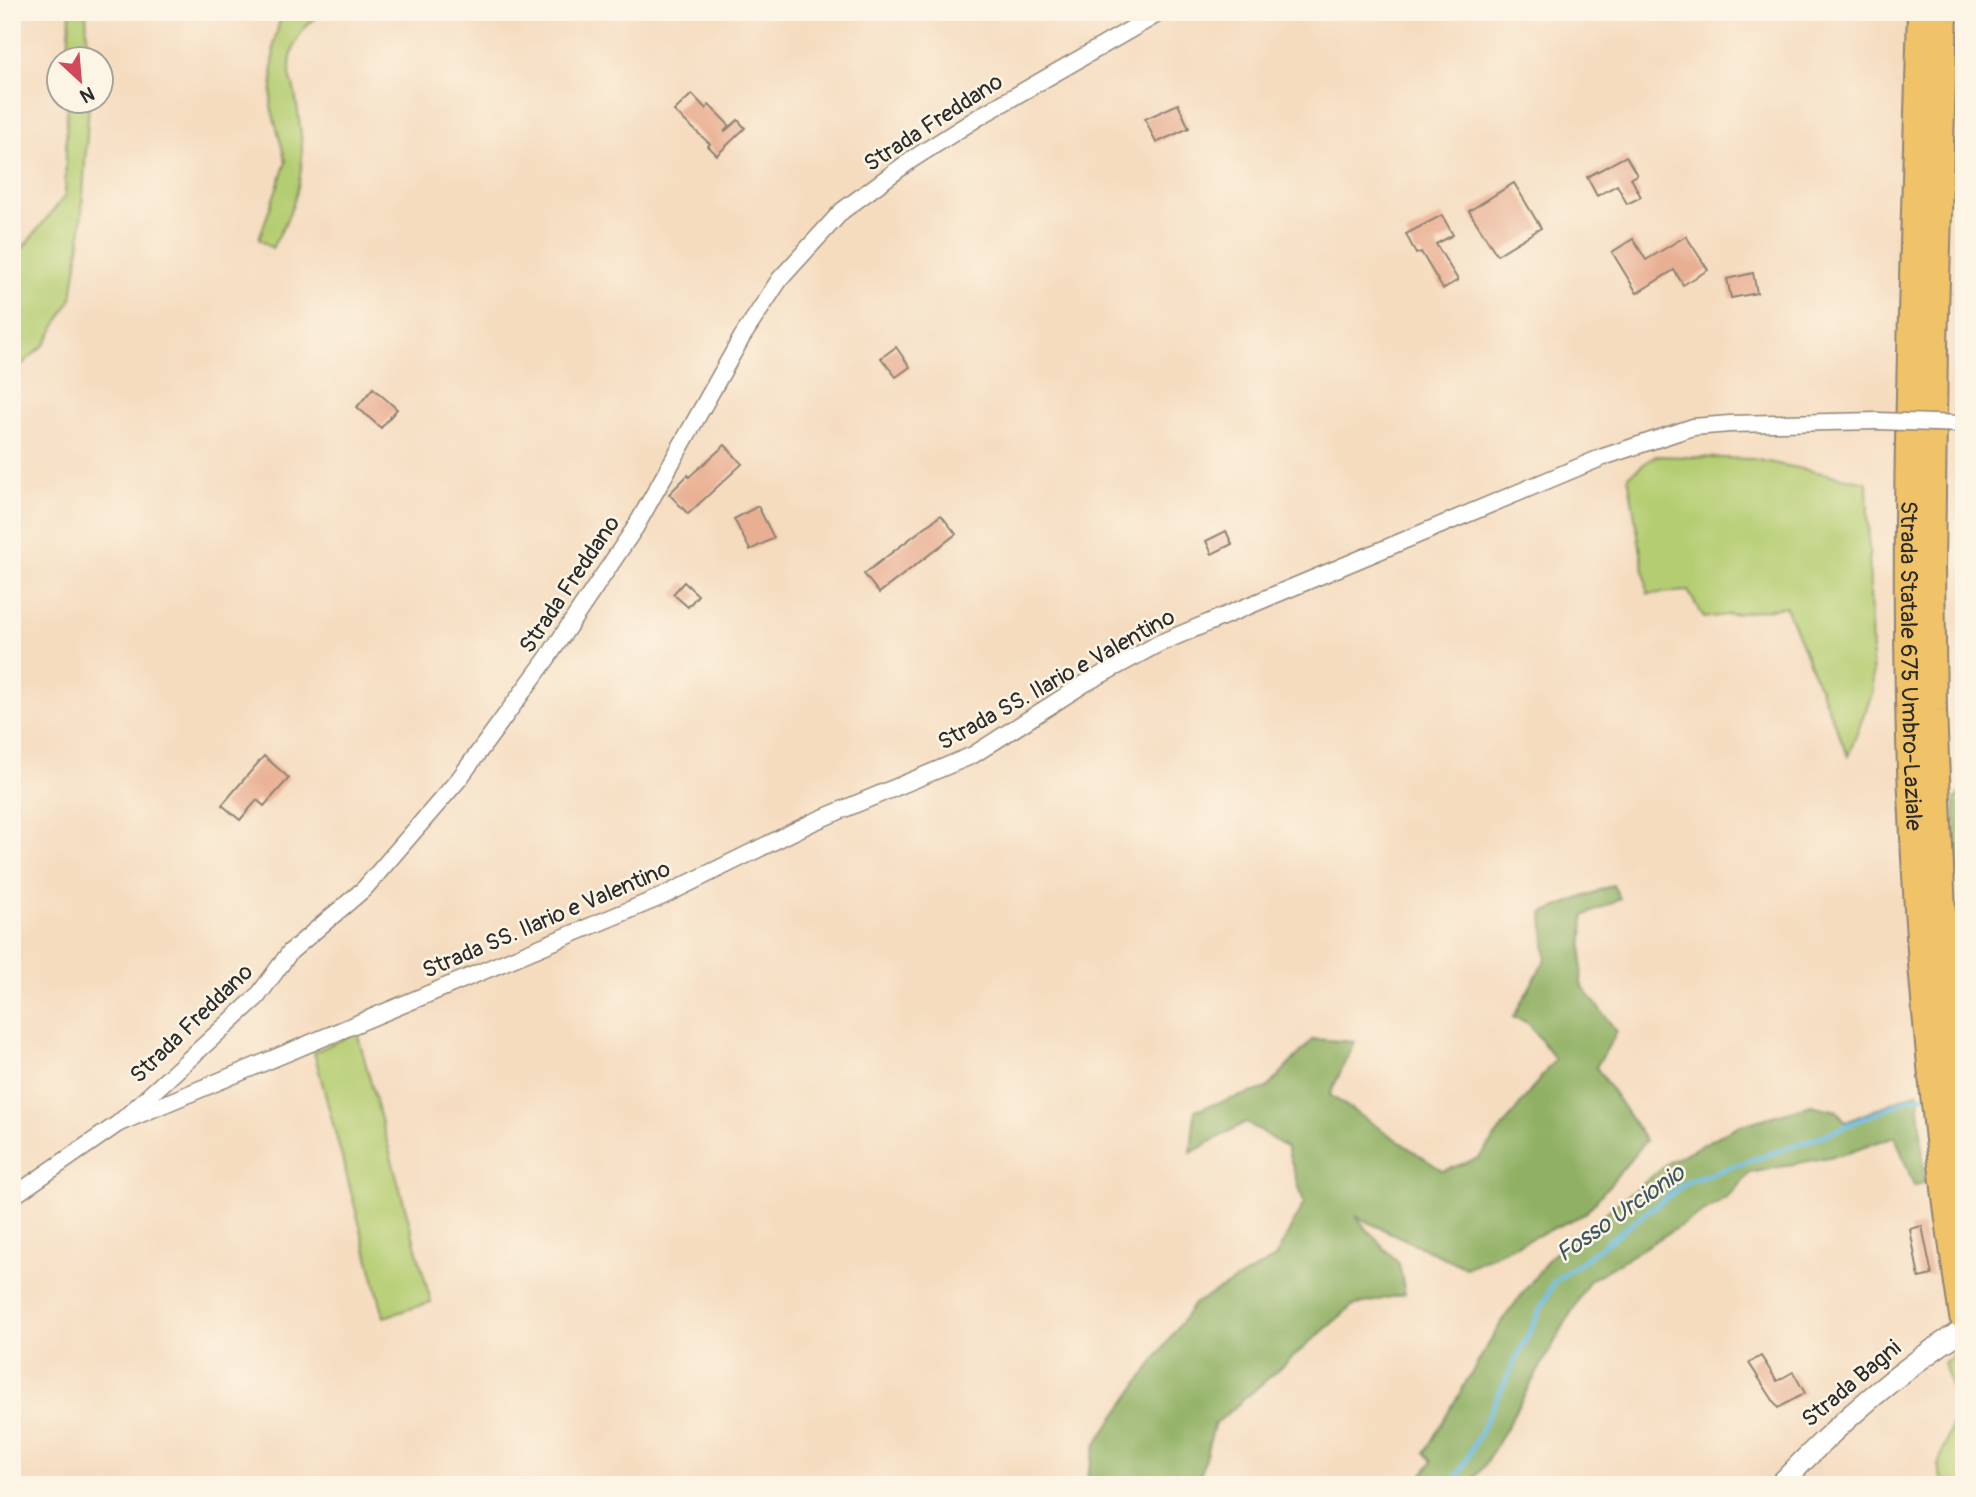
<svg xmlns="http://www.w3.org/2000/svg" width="1976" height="1497" font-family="Pangolin,sans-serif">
<rect width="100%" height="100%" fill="#fcf5e5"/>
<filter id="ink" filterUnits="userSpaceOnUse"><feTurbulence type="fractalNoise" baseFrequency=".0143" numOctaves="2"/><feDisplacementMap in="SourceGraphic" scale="14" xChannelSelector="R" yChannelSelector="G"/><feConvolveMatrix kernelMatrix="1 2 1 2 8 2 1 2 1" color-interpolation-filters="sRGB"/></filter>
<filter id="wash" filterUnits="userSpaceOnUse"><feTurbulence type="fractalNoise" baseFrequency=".00686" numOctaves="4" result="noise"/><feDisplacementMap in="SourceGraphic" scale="28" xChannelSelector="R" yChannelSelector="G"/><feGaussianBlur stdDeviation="1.57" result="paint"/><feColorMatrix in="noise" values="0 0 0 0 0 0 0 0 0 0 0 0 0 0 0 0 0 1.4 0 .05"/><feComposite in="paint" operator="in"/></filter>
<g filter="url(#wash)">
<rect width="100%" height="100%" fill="#f5dcbf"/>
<g fill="#b5cd72" stroke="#707c4e" stroke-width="2">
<path d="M 70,12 L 86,12 L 88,59 L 68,59 Z"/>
<path d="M 282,12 L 326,12 C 303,21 289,48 290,72 C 290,79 294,86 295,93 C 298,114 303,136 302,157 C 300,194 290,216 272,248 L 259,239 L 286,162 L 271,107 L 274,43 Z"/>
<path d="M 67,102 L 89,102 L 80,242 L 72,298 L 45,344 L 12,373 L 12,261 L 65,196 Z"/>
<path d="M 1655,456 L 1753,459 L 1867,482 L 1873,691 L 1848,756 L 1786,607 L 1704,618 L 1688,591 L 1648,594 L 1628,476 Z"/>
<path d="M 357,1032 L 431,1302 L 384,1317 L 314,1052 Z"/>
<path d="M 1964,1350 L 1964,1407 L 1957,1410 L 1964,1442 L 1964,1485 L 1943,1485 L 1938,1466 L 1957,1410 L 1944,1362 Z"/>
</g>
<g fill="#90b064" stroke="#5e6e48" stroke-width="2">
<path d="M 1964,789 L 1964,879 L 1960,882 L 1954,800 Z"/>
<path d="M 1613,885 L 1620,899 L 1584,916 L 1581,984 L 1617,1032 L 1596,1067 L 1646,1141 L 1585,1214 L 1466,1268 L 1355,1216 L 1399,1264 L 1405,1294 L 1352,1306 L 1214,1425 L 1198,1485 L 1085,1485 L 1096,1444 L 1194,1304 L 1275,1258 L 1304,1203 L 1287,1148 L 1246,1122 L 1191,1153 L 1195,1110 L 1267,1088 L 1313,1039 L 1354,1042 L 1330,1095 L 1443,1171 L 1479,1158 L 1555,1059 L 1528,1023 L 1513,1017 L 1546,958 L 1543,913 Z"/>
<path d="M 1918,1092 L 1925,1182 L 1914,1186 L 1895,1136 L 1848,1153 L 1750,1173 L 1728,1197 L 1589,1281 L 1486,1463 L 1469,1485 L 1415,1485 L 1432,1462 L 1425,1452 L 1504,1318 L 1551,1256 L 1671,1161 L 1738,1126 L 1811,1105 L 1837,1111 L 1846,1122 Z"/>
</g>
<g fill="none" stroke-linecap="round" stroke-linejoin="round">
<path stroke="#67b9e2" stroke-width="5" d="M 1450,1485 L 1465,1463 L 1554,1282 L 1687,1182 L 1822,1136 L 1913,1097 L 1928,1096"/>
</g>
<g id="blocks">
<g fill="#e9af92">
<path d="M 692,94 L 706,109 L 709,105 L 729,125 L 724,132 L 738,120 L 745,128 L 717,155 L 708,146 L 710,144 L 674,111 Z"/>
<path d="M 1178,104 L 1189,128 L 1156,143 L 1145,119 Z"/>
<path d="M 1626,156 L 1637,175 L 1631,178 L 1641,197 L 1627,204 L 1617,185 L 1597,196 L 1587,177 Z"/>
<path d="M 1514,183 L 1541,228 L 1497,255 L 1469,211 Z"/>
<path d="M 1442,215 L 1453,235 L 1436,244 L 1458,280 L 1443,289 L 1421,252 L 1416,254 L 1406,234 Z"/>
<path d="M 1686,236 L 1708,270 L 1683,285 L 1674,270 L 1637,293 L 1612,252 L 1633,239 L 1646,260 Z"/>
<path d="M 1753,273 L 1757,293 L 1731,298 L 1727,279 Z"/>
<path d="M 896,347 L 910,367 L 896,377 L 881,358 Z"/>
<path d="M 373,388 L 397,409 L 381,428 L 357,407 Z"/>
<path d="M 725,445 L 742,464 L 688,514 L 669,494 L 688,475 L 689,477 Z"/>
<path d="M 758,506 L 774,538 L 750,550 L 734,519 Z"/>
<path d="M 941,515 L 956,534 L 879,593 L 864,574 Z"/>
<path d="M 1226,531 L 1232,544 L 1212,554 L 1206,541 Z"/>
<path d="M 684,582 L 698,595 L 688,607 L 673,594 Z"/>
<path d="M 264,756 L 289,778 L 264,806 L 257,800 L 240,820 L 222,805 Z"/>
<path d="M 1922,1226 L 1932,1275 L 1919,1278 L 1910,1229 Z"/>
<path d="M 1761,1356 L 1777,1381 L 1793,1372 L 1805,1393 L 1778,1408 L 1749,1363 Z"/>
</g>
</g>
</g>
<g filter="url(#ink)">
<use href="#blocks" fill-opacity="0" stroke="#908475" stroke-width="2"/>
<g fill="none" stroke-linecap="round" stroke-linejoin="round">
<g stroke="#908475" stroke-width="19">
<g id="minor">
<path d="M 119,1123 L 663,896 L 813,822 L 973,755 L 1084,684 L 1160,643 L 1603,457 L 1693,427 L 1730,424 L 1878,421"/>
<path d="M 12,1197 L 119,1123 L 257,997 L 290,952 L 364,889 L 459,779 L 546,660 L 635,528 L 742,337 L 780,279 L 842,211 L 911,160 L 982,115 L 1161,12"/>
</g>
</g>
<g stroke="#908475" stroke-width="24">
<path id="tertiary" d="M 1780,1485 C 1835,1426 1895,1373 1964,1329"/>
</g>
<g stroke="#908475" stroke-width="32">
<g id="trunk">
<path id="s1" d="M 1922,12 C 1915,272 1902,533 1913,794 C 1920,969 1937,1143 1964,1316"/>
<path d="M 1943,12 L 1933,346 L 1930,568 L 1932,711 L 1944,980 L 1964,1161"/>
</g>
</g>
<use href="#minor" stroke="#fff" stroke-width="16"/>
<use href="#tertiary" stroke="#fff" stroke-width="21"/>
<use href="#trunk" stroke="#f1c369" stroke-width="28"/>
<g stroke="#908475" stroke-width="19" stroke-linecap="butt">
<path id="minor-bridge" d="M 1878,421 L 1962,424"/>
</g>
<use href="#minor-bridge" stroke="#fff" stroke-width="16"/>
</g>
</g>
<g text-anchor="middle" stroke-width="5" stroke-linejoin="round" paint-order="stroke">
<g font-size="23" fill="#2b2b2b" stroke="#fcf5e5">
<text transform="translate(933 122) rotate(-33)" y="8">Strada Freddano</text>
<text transform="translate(569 584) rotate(-56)" y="8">Strada Freddano</text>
<text dy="8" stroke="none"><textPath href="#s1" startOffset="654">Strada Statale 675 Umbro-Laziale</textPath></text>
<text transform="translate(1056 679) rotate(-29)" y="8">Strada SS. Ilario e Valentino</text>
<text transform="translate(546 919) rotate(-23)" y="8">Strada SS. Ilario e Valentino</text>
<text transform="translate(191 1023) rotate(-44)" y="8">Strada Freddano</text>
<text transform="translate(1851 1383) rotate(-40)" y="8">Strada Bagni</text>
</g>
<g font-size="24" font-style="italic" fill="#3d5662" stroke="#fcf5e5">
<text transform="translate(1620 1213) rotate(-35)" y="8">Fosso Urcionio</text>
</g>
</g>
<rect width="1976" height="1497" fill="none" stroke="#fcf5e5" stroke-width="42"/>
<g transform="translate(80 80) rotate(154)"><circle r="33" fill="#fcf5e5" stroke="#a8a49b" stroke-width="2"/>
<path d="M0-5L12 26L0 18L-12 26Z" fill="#d1495b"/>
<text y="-10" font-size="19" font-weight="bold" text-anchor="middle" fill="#2b2b2b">N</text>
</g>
</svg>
